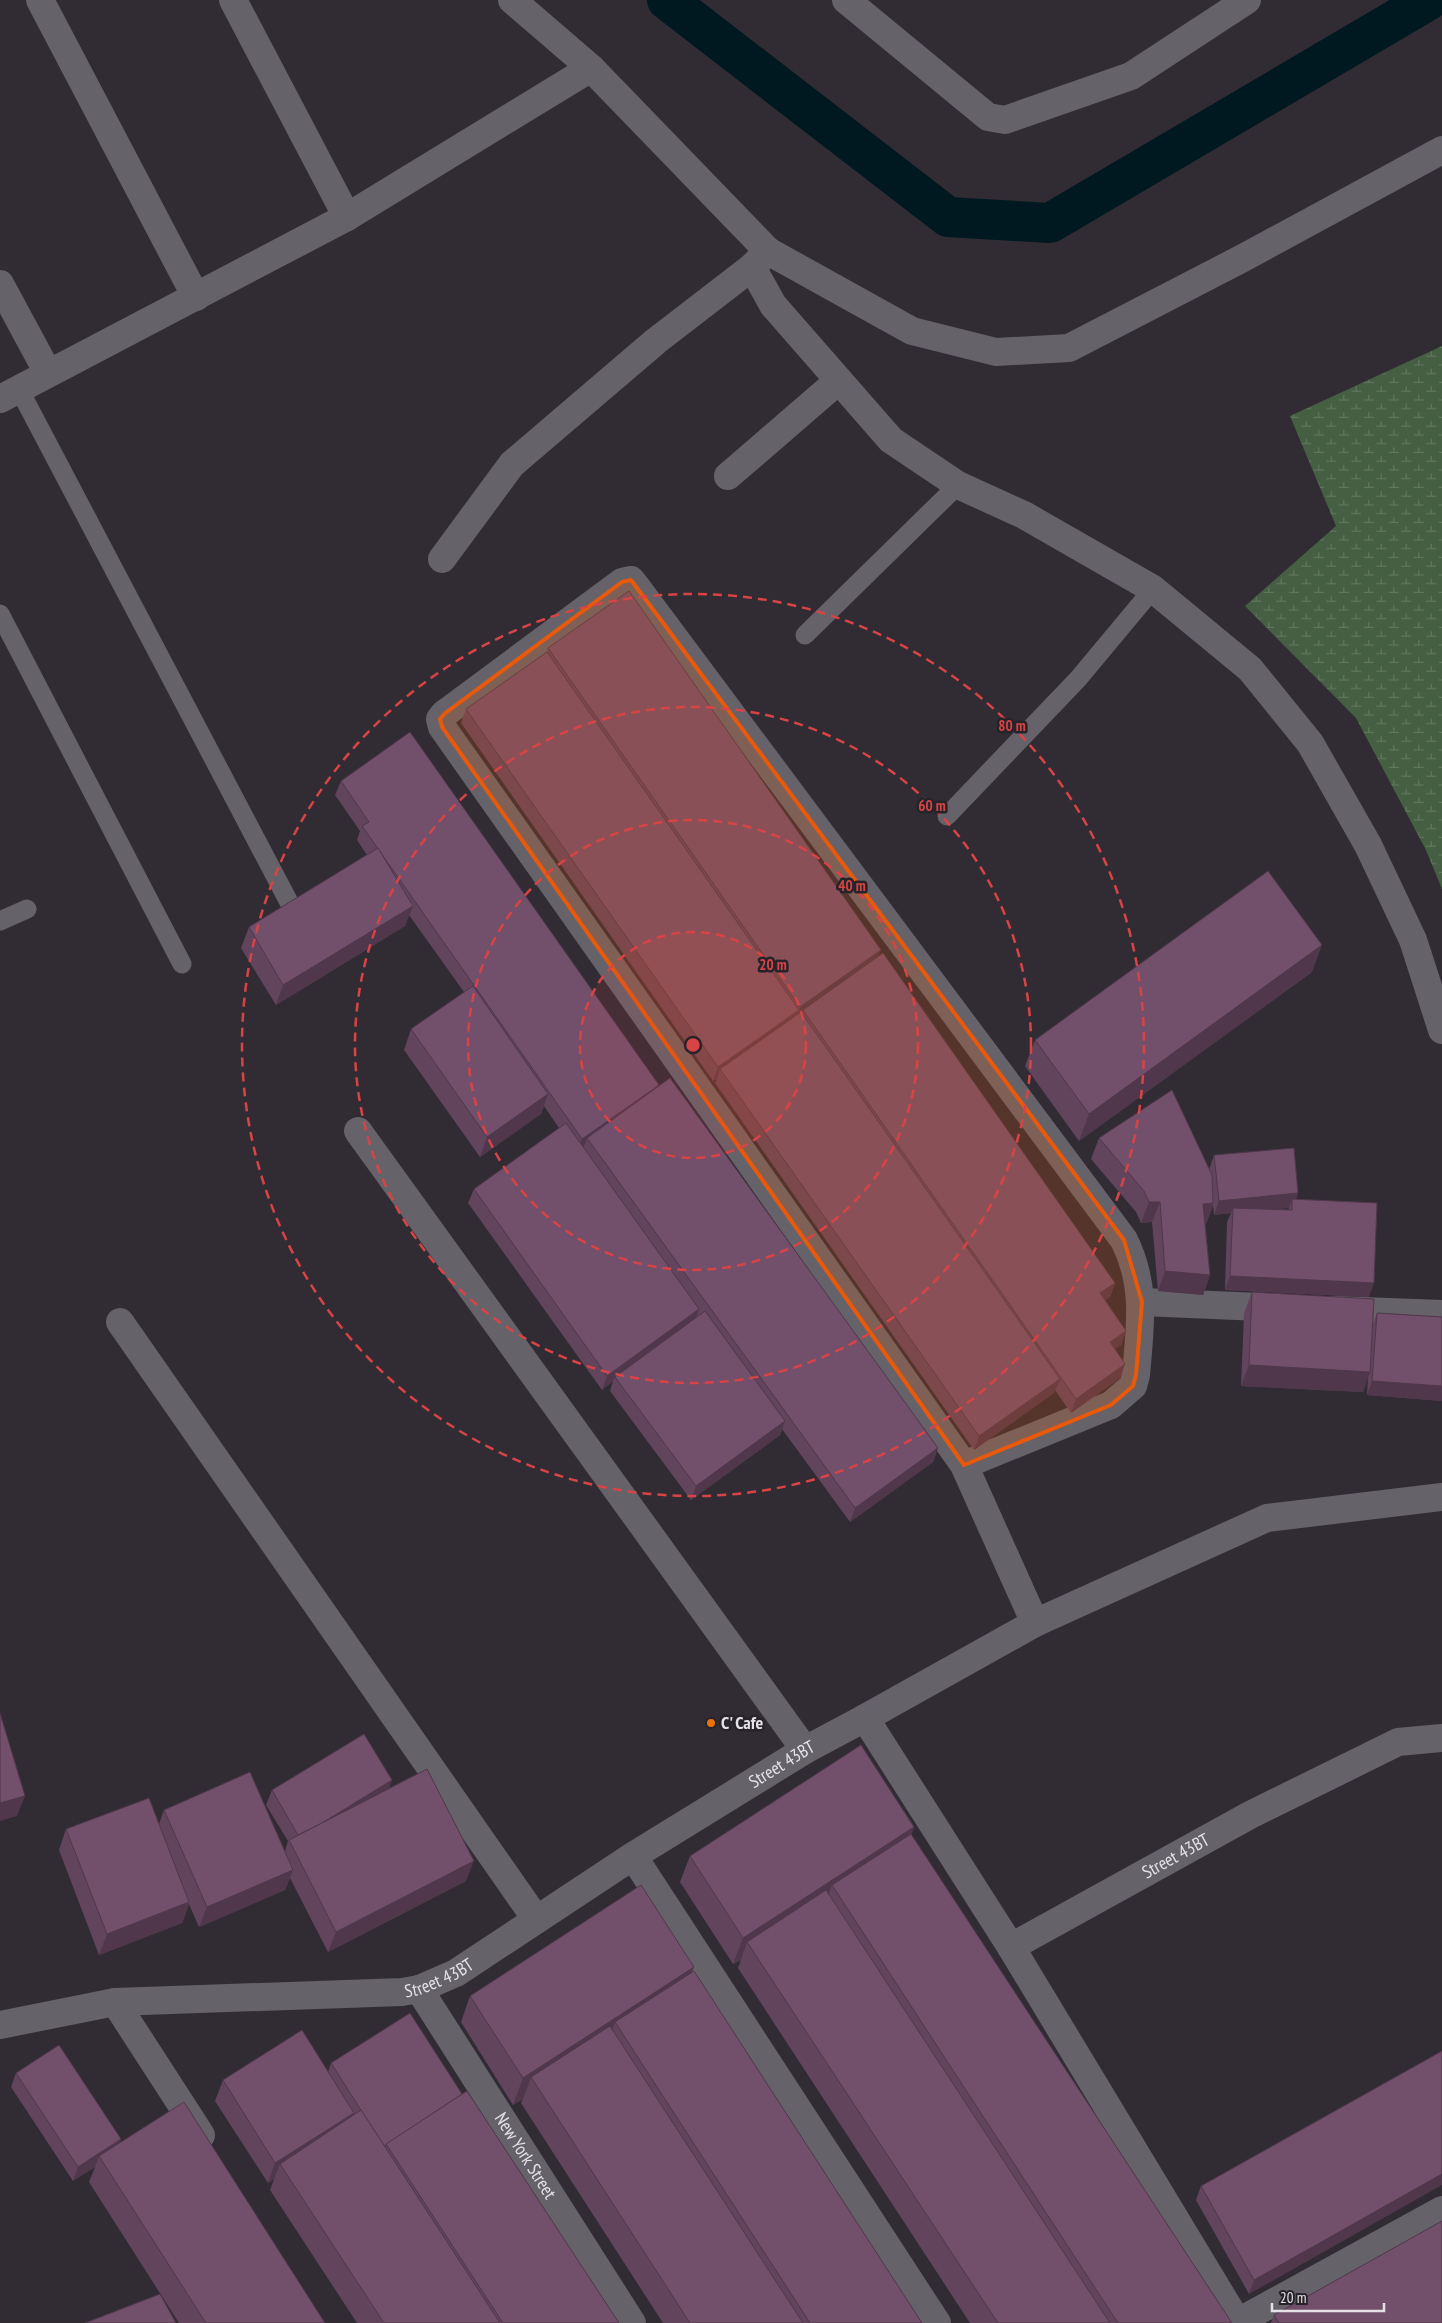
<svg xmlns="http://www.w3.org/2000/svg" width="1442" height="2323" font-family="'PT Sans Narrow',sans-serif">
<defs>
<pattern id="wetland-marsh" width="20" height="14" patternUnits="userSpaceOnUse" patternTransform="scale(1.25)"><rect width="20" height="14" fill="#455f42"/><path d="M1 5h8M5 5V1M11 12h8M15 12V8" fill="none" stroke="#60765d"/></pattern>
</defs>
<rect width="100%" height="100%" fill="#312c34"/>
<path fill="url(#wetland-marsh)" d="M 1442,346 L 1442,889 L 1426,850 L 1356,718 L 1245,606 L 1336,526 L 1290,416 Z"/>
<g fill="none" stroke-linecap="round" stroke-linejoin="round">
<path stroke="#00181f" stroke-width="40" d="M 667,0 L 948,217 L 1050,223 L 1429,0"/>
<g stroke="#66626a" stroke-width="19">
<path d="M 19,389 L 291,906"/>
<path d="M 0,614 L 182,964"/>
<path d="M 805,635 L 958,485"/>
<path d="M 947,816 L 1078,679 L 1153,589"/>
<path d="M 0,921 L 27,909"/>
</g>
<g stroke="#66626a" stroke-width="28">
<path d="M 40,0 L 196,297"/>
<path d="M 233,0 L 347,217"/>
<path d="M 512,0 L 591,68 L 768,251"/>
<path d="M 846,0 L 988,117 L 1005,120 L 1131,76 L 1247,0"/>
<path d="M 752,267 L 773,305 L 891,440 L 958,485 L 1024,515 L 1153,589 L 1250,669 L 1310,743 L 1368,845 L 1413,940 L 1442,1030"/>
<path d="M 0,284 L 48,373"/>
<path d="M 0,399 L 347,217 L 591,68"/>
<path d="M 728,476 L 838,381"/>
<path d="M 442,559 L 512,464 L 656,341 L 752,267 L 768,251 L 912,331 L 996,352 L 1069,348 L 1243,258 L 1442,150"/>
<path d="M 358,1131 L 805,1750"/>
<path d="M 1142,1302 L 1285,1308"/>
<path d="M 1336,1310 L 1442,1314"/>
<path d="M 120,1322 L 536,1919"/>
<path d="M 964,1465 L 1111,1405 L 1133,1386 L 1136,1375 C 1140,1327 1147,1286 1124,1240 L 635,585 L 631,580 L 622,582 L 444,714 L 440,719 L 442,727 L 964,1465 L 1035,1623"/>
<path d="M 865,1718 L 1035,1623 L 1267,1518 L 1442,1497"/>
<path d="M 633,1856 L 937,2323"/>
<path d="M 1011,1947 L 1238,2323"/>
<path id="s1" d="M 419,1989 L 632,2323"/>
<path d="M 115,2002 L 201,2135"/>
<path d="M 1238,2322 L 1442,2210"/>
</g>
<path stroke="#66626a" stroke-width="28" id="s2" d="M 0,2025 L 115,2002 L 402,1992 L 419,1989 L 456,1973 L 633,1856 L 805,1750 L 865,1718 L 1011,1947 L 1250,1815 L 1398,1742 L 1442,1738"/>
</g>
<g fill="#62445c" fill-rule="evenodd">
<path d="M 548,648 L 879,956 L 1115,1283 L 1110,1297 L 1105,1300 L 1126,1331 L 1121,1345 L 1115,1349 L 1125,1364 L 1120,1378 L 1071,1413 L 1055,1390 L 1054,1393 L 974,1450 L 715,1083 L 717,1079 L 713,1081 L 461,723 L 466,709 L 547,652 Z"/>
<path d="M 341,781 L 659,1085 L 658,1087 L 938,1448 L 933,1462 L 850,1522 L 782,1429 L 780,1435 L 691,1500 L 610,1391 L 613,1381 L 602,1390 L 468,1203 L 474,1189 L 559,1128 L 544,1106 L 541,1114 L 480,1157 L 404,1050 L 411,1029 L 464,992 L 409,915 L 405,926 L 276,1005 L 241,948 L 249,927 L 367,855 L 357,840 L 360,831 L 335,795 Z"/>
<path d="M 1312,972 L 1079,1141 L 1025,1066 L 1035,1040 Z"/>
<path d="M 1099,1138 L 1209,1170 L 1214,1155 L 1298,1193 L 1296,1199 L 1369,1297 L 1225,1290 L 1227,1222 L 1231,1213 L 1214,1215 L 1213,1205 L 1206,1224 L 1205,1224 L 1210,1275 L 1203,1295 L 1158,1291 L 1152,1222 L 1141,1223 L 1136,1212 L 1091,1159 ZM 1289,1208 L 1288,1210 L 1272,1209 Z"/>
<path d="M 1252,1292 L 1373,1324 L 1377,1313 L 1442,1317 L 1442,1401 L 1367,1395 L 1368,1376 L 1363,1392 L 1241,1386 L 1244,1313 Z"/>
<path d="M 392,1780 L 389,1788 L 466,1881 L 328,1952 L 290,1878 L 285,1890 L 199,1927 L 189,1904 L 182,1923 L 99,1955 L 59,1850 L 66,1829 L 159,1824 L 164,1810 L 285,1851 L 288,1841 L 266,1805 L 272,1790 Z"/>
<path d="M 914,1827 L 911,1835 L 1232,2323 L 970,2323 L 738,1968 L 741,1960 L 733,1964 L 680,1882 L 690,1856 Z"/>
<path d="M 692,1972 L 922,2323 L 663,2323 L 521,2103 L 523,2099 L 513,2105 L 461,2022 L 470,1996 Z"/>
<path d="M 1442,2051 L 1249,2294 L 1196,2200 L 1201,2186 Z"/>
<path d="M 331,2063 L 462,2094 L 619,2323 L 357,2323 L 270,2190 L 274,2179 L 268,2183 L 215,2101 L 223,2080 L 328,2072 Z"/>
<path d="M 16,2073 L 121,2139 L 120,2143 L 325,2323 L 179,2323 L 89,2182 L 95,2167 L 73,2181 L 11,2087 Z"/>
<path d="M 1274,2315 L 1442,2323 L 1271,2323 Z"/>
</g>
<g fill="#50374b">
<path d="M 413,906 L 405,926 L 276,1005 L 283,985 Z"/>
<path d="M 1322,945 L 1312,972 L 1079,1141 L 1089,1114 Z"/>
<path d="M 881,950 L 876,964 L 803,1010 L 800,1018 L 720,1069 L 717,1079 L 713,1081 L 718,1067 L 799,1011 L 800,1007 Z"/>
<path d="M 659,1085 L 654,1099 L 587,1138 L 583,1149 L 577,1153 L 582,1139 Z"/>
<path d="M 548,1094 L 541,1114 L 480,1157 L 487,1137 Z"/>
<path d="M 1298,1193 L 1293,1207 L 1292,1199 L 1289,1208 L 1232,1213 L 1233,1208 L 1231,1213 L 1214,1215 L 1219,1201 Z"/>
<path d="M 1149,1202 L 1160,1202 L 1152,1222 L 1141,1223 Z"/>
<path d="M 1213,1203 L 1206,1224 L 1195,1224 L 1203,1204 Z"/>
<path d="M 1165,1271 L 1210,1275 L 1203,1295 L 1158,1291 Z"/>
<path d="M 1230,1276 L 1374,1283 L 1369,1297 L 1225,1290 Z"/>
<path d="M 1115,1283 L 1110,1297 L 1095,1307 L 1100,1293 Z"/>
<path d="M 699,1309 L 694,1323 L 615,1377 L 613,1381 L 602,1390 L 607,1376 Z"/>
<path d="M 1126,1331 L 1121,1345 L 1105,1356 L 1110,1342 Z"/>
<path d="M 1125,1364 L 1120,1378 L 1071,1413 L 1076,1399 Z"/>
<path d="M 1249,1365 L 1370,1372 L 1363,1392 L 1241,1386 Z"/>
<path d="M 1060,1379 L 1054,1393 L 974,1450 L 979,1436 Z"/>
<path d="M 1372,1381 L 1442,1386 L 1442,1401 L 1367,1395 Z"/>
<path d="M 785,1421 L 780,1435 L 691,1500 L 696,1486 Z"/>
<path d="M 938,1448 L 933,1462 L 850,1522 L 855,1508 Z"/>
<path d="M 392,1780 L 387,1795 L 299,1836 Z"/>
<path d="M 25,1796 L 17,1816 L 0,1821 L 0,1803 Z"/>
<path d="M 914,1827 L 904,1854 L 832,1885 L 824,1906 L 747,1942 L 741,1960 L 733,1964 L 743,1938 Z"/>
<path d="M 474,1861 L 466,1881 L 328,1952 L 336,1932 Z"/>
<path d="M 293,1870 L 285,1890 L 199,1927 L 207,1907 Z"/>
<path d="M 189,1902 L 182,1923 L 99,1955 L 107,1934 Z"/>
<path d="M 694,1967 L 684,1994 L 615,2022 L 607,2044 L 531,2077 L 523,2099 L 513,2105 L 523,2078 Z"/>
<path d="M 354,2113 L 347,2133 L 280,2164 L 274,2179 L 268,2183 L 275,2163 Z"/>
<path d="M 121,2139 L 116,2153 L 99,2156 L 95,2167 L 73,2181 L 78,2167 Z"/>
<path d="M 1442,2174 L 1442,2185 L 1249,2294 L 1254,2280 Z"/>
</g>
<g fill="#724f6b" stroke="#50374b">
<path d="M 629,591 L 881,950 L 800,1007 L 548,648 Z"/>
<path d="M 547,652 L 799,1010 L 718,1067 L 466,709 Z"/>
<path d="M 410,732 L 659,1085 L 582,1139 L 362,826 L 369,822 L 341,781 Z"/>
<path d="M 378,848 L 413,906 L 283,985 L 249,927 Z"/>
<path d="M 1268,871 L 1322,945 L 1089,1114 L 1035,1040 Z"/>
<path d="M 883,953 L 1115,1283 L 1100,1293 L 1126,1331 L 1110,1342 L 1125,1364 L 1076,1399 L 803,1010 Z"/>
<path d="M 473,986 L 548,1094 L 487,1137 L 411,1029 Z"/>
<path d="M 801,1012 L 1060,1379 L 979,1436 L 720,1069 Z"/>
<path d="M 670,1078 L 938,1448 L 855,1508 L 587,1138 Z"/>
<path d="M 1172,1090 L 1212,1175 L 1213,1203 L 1203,1204 L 1210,1275 L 1165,1271 L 1160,1202 L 1149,1202 L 1144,1191 L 1099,1138 Z"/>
<path d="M 566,1123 L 699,1309 L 607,1376 L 474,1189 Z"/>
<path d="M 1294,1148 L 1298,1193 L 1219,1201 L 1214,1155 Z"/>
<path d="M 1292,1199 L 1377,1203 L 1374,1283 L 1230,1276 L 1233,1208 L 1292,1210 Z"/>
<path d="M 1252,1292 L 1374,1299 L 1370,1372 L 1249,1365 Z"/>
<path d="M 705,1311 L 785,1421 L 696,1486 L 615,1377 Z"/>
<path d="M 1377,1313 L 1442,1317 L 1442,1386 L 1372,1381 Z"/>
<path d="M 0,1713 L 25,1796 L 0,1803 Z"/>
<path d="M 364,1734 L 392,1780 L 322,1823 L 298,1835 L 272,1790 Z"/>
<path d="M 861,1745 L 914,1827 L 743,1938 L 690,1856 Z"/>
<path d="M 427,1769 L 474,1861 L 336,1932 L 289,1840 Z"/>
<path d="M 250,1772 L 293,1870 L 207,1907 L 164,1810 Z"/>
<path d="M 149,1798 L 189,1902 L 107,1934 L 66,1829 Z"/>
<path d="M 911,1834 L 1232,2323 L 1118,2323 L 832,1885 Z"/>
<path d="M 641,1885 L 694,1967 L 523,2078 L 470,1996 Z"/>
<path d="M 826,1890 L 1110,2323 L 998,2323 L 747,1942 Z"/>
<path d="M 694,1971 L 922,2323 L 810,2323 L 615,2022 Z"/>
<path d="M 410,2013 L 462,2094 L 384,2146 L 331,2063 Z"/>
<path d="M 610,2026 L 803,2323 L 690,2323 L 531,2077 Z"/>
<path d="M 302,2030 L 354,2113 L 275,2163 L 223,2080 Z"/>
<path d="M 59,2045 L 121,2139 L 78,2167 L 16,2073 Z"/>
<path d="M 1442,2051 L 1442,2174 L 1254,2280 L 1201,2186 Z"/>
<path d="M 467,2091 L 619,2323 L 503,2323 L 386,2144 Z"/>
<path d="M 184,2102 L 325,2323 L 206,2323 L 99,2156 Z"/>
<path d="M 361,2110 L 500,2323 L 384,2323 L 280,2164 Z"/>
<path d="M 1442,2221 L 1442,2323 L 1279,2323 L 1274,2315 Z"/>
<path d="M 160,2294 L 176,2323 L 85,2323 Z"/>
</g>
<path fill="#e8590c" fill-opacity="0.2" stroke="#e8590c" stroke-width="4" stroke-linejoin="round" d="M 631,580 L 1124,1240 L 1142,1302 L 1136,1375 L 1133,1386 L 1111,1405 L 964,1465 L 442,727 L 440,719 L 444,714 L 622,582 Z"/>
<circle cx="693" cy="1045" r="113" fill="#d84445" fill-opacity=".12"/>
<g fill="none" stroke="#d84445" stroke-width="2.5" stroke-dasharray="9 6">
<circle cx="693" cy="1045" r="113"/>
<circle cx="693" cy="1045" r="225"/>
<circle cx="693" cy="1045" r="338"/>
<circle cx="693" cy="1045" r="451"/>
</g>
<circle fill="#e8710a" stroke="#27232a" stroke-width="2" cx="711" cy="1723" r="5"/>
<g text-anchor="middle" stroke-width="5" stroke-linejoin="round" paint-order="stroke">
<g font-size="18" font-weight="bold" fill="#e5e2e7" stroke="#27232a" text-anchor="start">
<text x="721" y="1729">C' Cafe</text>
</g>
<g font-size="18" fill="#e5e2e7" stroke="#27232a">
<text dy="6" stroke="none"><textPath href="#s2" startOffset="849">Street 43BT</textPath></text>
<text dy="6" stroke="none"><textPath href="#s2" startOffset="1404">Street 43BT</textPath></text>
<text dy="6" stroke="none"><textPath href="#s2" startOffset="444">Street 43BT</textPath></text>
<text dy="6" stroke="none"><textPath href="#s1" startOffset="198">New York Street</textPath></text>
</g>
</g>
<circle cx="693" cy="1045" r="8" fill="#d84445" stroke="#27232a" stroke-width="2.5"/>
<g font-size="15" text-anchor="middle" font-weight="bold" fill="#d84445" stroke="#27232a" stroke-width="5" stroke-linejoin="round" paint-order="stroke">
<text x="1012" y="731">80 m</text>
<text x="932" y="811">60 m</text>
<text x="852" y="891">40 m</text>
<text x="773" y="970">20 m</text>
</g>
<path d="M1272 2303v8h112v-8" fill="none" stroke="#e5e2e7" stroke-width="2.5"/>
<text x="1280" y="2303" font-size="15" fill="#e5e2e7" stroke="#27232a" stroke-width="4" paint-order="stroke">20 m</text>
</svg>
